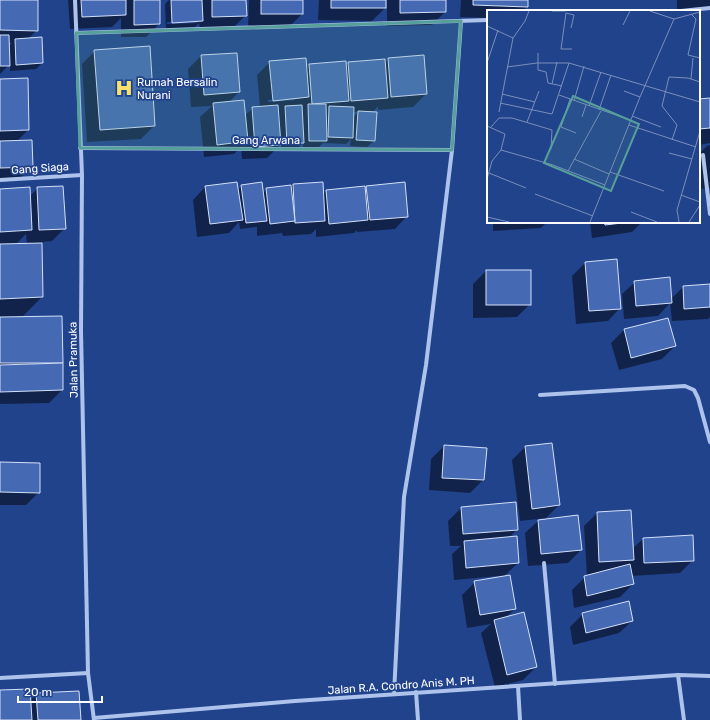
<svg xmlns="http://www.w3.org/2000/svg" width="710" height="720" font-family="Rubik,sans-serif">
<rect width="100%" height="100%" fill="#21438c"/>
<g fill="#0007" fill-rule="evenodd">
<path d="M 68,0 L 159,0 L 159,24 L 146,37 L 121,37 L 121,18 L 112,27 L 70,29 Z"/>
<path d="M 169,0 L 245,0 L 246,15 L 233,28 L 200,30 L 199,23 L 195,27 L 166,29 L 165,4 ZM 197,21 L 197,23 L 167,24 L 167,22 Z"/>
<path d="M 249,0 L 302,0 L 302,14 L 289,27 L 248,27 Z"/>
<path d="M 319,0 L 385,0 L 385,8 L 372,21 L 318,20 Z"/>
<path d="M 387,0 L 445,0 L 445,12 L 432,25 L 387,26 Z"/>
<path d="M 461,0 L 527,0 L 527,7 L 523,11 L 488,11 L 488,18 L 460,17 Z"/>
<path d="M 677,0 L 710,0 L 710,5 L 705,10 L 677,11 Z"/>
<path d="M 0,1 L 37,30 L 28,39 L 42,63 L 36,69 L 10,71 L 10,64 L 0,74 ZM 8,43 L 12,43 L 8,47 Z"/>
<path d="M 95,51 L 154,126 L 141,139 L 87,142 L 82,64 Z"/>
<path d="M 201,56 L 239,92 L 228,103 L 244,116 L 253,108 L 260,107 L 257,75 L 270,62 L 306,69 L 309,65 L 345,66 L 349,63 L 384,63 L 388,59 L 426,94 L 413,107 L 378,110 L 378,106 L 374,111 L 368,111 L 368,112 L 376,113 L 374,141 L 367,147 L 350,146 L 351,139 L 346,144 L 323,143 L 319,147 L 303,147 L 303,143 L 297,149 L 281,150 L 281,144 L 267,158 L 242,159 L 241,147 L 234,154 L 204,157 L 200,117 L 212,106 L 191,107 L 188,69 ZM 295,98 L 295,100 L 268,102 L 268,100 ZM 353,112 L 358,112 L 353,117 Z"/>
<path d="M 0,80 L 28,130 L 17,141 L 32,166 L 19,179 L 0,180 Z"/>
<path d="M 710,99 L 710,143 L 699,145 L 699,100 Z"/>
<path d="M 710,145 L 710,188 L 701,189 L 699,181 L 699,154 L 707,146 Z"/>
<path d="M 322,183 L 322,195 L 326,191 L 364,190 L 367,187 L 407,216 L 395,229 L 357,232 L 357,230 L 354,233 L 316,237 L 316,229 L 311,234 L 283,236 L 282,233 L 257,236 L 257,227 L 240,229 L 239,222 L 229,233 L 197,237 L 193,200 L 205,187 L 237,190 L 242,186 L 262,194 L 267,189 L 291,187 L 293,185 Z"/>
<path d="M 38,188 L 65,228 L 52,241 L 41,242 L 42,297 L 23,316 L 18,316 L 18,318 L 62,363 L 62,390 L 49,403 L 0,404 L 0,190 L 30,196 ZM 26,234 L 27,244 L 16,244 Z"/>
<path d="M 493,222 L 547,222 L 541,228 L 493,231 Z"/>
<path d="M 590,222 L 642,222 L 632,232 L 592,238 Z"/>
<path d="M 616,260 L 620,308 L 608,321 L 576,324 L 572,276 L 585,263 Z"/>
<path d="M 486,271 L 530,304 L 517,317 L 473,318 L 473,284 Z"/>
<path d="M 635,282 L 671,299 L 683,287 L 710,285 L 710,317 L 708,319 L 672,321 L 670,303 L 658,316 L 624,319 L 622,294 Z"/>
<path d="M 668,319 L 675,346 L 662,359 L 619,370 L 611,343 L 624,330 Z"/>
<path d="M 551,444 L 559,505 L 546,518 L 520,521 L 512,460 L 525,447 Z"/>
<path d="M 444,446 L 483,480 L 470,493 L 429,490 L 431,459 Z"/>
<path d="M 0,463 L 39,492 L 26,505 L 0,505 Z"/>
<path d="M 515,504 L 517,529 L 509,538 L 518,563 L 503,577 L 515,609 L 506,617 L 536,667 L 523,680 L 495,687 L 481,633 L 491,624 L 467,628 L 462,595 L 475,582 L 498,578 L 498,576 L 454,580 L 452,554 L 461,546 L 450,546 L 448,521 L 461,508 Z"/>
<path d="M 630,511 L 632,549 L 643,539 L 692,536 L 693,560 L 680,573 L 631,576 L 633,584 L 620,597 L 574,608 L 572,590 L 585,577 L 587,576 L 584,526 L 597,513 Z"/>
<path d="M 538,521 L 581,550 L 568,563 L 528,566 L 525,533 Z"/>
<path d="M 583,614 L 632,621 L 619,633 L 573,645 L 570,627 Z"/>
<path d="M 0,691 L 30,701 L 36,694 L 80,720 L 0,720 Z"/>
</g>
<g fill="#4569b2" stroke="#d3e0f9">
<path d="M 0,0 L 38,0 L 38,31 L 0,30 Z"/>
<path d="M 81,0 L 126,0 L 126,15 L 82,17 Z"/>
<path d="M 134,0 L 160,0 L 160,24 L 134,25 Z"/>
<path d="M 171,0 L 202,0 L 203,21 L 172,23 Z"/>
<path d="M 212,0 L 246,0 L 247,16 L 212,17 Z"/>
<rect x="261" y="0" width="42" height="14"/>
<rect x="331" y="0" width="55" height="8"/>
<path d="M 400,0 L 446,0 L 446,12 L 400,13 Z"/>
<path d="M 473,0 L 528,0 L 528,7 L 473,5 Z"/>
<path d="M 0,35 L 9,35 L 10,66 L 0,66 Z"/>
<path d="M 42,37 L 43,63 L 16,65 L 15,39 Z"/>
<path d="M 150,46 L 155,126 L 100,130 L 94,50 Z"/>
<path d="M 237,53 L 240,92 L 204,95 L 201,55 Z"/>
<path d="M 424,55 L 427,94 L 391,97 L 388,58 Z"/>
<path d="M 306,58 L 309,97 L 273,101 L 269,61 Z"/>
<path d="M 385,59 L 388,98 L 351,101 L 348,62 Z"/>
<path d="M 346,61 L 349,101 L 312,104 L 309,64 Z"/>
<path d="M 28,78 L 29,130 L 0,131 L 0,79 Z"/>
<path d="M 710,98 L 710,128 L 699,129 L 699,99 Z"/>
<path d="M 244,100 L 248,141 L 217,145 L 213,103 Z"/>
<path d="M 308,104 L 326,104 L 327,141 L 309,141 Z"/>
<path d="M 278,105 L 281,145 L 255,147 L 252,107 Z"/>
<path d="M 302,105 L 304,143 L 287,144 L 285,106 Z"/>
<path d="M 329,106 L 354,107 L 353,138 L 328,137 Z"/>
<path d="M 358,111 L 377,112 L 375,141 L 356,140 Z"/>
<path d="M 32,140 L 33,167 L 0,168 L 0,141 Z"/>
<path d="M 237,182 L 243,220 L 210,224 L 205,186 Z"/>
<path d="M 262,182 L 267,221 L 246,223 L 241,185 Z"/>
<path d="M 323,182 L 325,221 L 295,223 L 293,184 Z"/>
<path d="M 405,182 L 408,217 L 370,220 L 366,186 Z"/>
<path d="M 291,185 L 295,221 L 270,224 L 266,188 Z"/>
<path d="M 63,186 L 66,229 L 39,230 L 37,187 Z"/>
<path d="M 365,186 L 368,220 L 329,224 L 326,190 Z"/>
<path d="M 30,187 L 32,230 L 0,232 L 0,189 Z"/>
<path d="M 604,222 L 630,222 L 605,225 Z"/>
<path d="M 42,243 L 43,297 L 0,299 L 0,244 Z"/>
<path d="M 617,259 L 621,309 L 589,311 L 585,262 Z"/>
<rect x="486" y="270" width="45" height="35"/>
<path d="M 670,277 L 672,303 L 636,306 L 634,281 Z"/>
<path d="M 710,284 L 710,307 L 684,309 L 683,286 Z"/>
<path d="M 62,316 L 63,363 L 0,363 L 0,317 Z"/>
<path d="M 668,318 L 676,346 L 631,358 L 624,329 Z"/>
<path d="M 63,363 L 63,390 L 0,392 L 0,365 Z"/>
<path d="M 552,443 L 560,505 L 532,509 L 525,446 Z"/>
<path d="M 444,445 L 487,448 L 484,480 L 442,478 Z"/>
<path d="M 0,462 L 40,463 L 40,493 L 0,492 Z"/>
<path d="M 516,502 L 518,530 L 463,534 L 461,507 Z"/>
<path d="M 631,510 L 634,560 L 599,562 L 597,512 Z"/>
<path d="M 578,515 L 582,550 L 541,554 L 538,520 Z"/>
<path d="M 693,535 L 694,561 L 644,563 L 643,538 Z"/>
<path d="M 517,536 L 519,563 L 466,568 L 464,541 Z"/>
<path d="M 630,564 L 634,584 L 587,596 L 584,576 Z"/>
<path d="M 510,575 L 516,609 L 480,615 L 474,581 Z"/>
<path d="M 629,601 L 633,621 L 586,633 L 582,613 Z"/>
<path d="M 524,612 L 537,667 L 507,675 L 494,620 Z"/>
<path d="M 30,689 L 32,720 L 0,720 L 0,690 Z"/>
<path d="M 79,691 L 81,720 L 38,720 L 36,693 Z"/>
</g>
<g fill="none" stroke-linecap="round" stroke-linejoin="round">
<g stroke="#aec3ec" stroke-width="4">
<path d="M 75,0 L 82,175 L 81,331 L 88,673 L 94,720"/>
<path d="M 681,11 L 710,8"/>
<path d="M 76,33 L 488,20"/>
<path d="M 80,148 L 452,150"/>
<path d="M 703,155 L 710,214"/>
<path d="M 0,180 L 82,175"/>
<path d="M 540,395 L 685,386 L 694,390 L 698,398 L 710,442"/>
<path d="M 544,563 L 555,684"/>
<path d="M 678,675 L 684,720"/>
<path d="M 0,678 L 88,673"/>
<path d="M 518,686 L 520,720"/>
<path d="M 416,692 L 418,720"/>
<path d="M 394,694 L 404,497 L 426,365 L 452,150 L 461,21"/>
<path d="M 94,718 L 295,701 L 678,675 L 710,676"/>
</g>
</g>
<path fill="#579f9a" fill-opacity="0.2" stroke="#579f9a" stroke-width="3" stroke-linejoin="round" d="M 461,21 L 452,150 L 80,148 L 76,33 Z"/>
<defs>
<g id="hospital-bare" transform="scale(1.38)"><path d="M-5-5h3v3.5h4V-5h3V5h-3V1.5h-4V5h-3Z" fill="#f8e16f" stroke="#21438c" stroke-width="2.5" paint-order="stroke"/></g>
</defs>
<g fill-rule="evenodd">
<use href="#hospital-bare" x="124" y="88"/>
</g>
<g text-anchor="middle" stroke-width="3.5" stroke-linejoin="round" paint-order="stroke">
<g font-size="11" fill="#fff" stroke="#21438c" text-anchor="start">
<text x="137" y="86">Rumah Bersalin<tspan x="137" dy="13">Nurani</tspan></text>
</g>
<g font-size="11" fill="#fff" stroke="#21438c">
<text x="266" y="144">Gang Arwana</text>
<text transform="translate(40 168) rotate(-4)" y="4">Gang Siaga</text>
<text transform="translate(73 360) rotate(-91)" y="4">Jalan Pramuka</text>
<text transform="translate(401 685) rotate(-4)" y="4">Jalan R.A. Condro Anis M. PH</text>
</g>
</g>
<g transform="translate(487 10)">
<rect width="213" height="213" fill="#21438c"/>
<path fill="none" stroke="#7a8eba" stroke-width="1" d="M 65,1 L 79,1M 163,1 L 187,9M 204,4 L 209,9 L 201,45 L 213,48M 187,9 L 213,2M 136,15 L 143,1M 0,16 L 26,28M 84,18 L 87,5 L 79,3 L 74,39 L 85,39M 51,43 L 51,60 L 59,62 L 61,73 L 75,76M 0,53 L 11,20M 20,57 L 50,53 L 82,53 L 213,92M 204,69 L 206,48M 65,74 L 70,52M 137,81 L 153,87M 15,84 L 48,92M 72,85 L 143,110M 83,89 L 74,117 L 89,123M 87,91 L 97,56M 13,93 L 65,104 L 82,53M 102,96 L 114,62M 112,100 L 124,65M 12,102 L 26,28 L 38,11 L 42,1M 145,106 L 174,117M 95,107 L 99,95M 40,112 L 52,81M 142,115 L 209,137M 0,116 L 18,124 L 14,140 L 5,151 L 0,169M 4,117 L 12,108 L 25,108 L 65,120 L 64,139M 185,130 L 190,115 L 175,96 L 182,67 L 201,68 L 213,72M 14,140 L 66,155 L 118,175M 182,143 L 205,149M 87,149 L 122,164M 81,161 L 114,101M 123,162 L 177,181M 2,163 L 39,178M 48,184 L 106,206M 194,185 L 213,192M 144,202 L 170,212M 0,207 L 22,212M 103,212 L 153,87 L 187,9M 192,212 L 190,200 L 213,121M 202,212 L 213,195"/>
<path fill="#579f9a" fill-opacity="0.15" stroke="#579f9a" stroke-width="2" d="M 86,86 L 152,114 L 124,181 L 57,153 Z"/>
<rect width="213" height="213" fill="none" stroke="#fff" stroke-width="2"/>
</g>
<path d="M18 696v6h84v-6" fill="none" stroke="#ffffff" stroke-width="2"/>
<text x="24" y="696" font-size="12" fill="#ffffff" stroke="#21438c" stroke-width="3" paint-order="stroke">20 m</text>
</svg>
